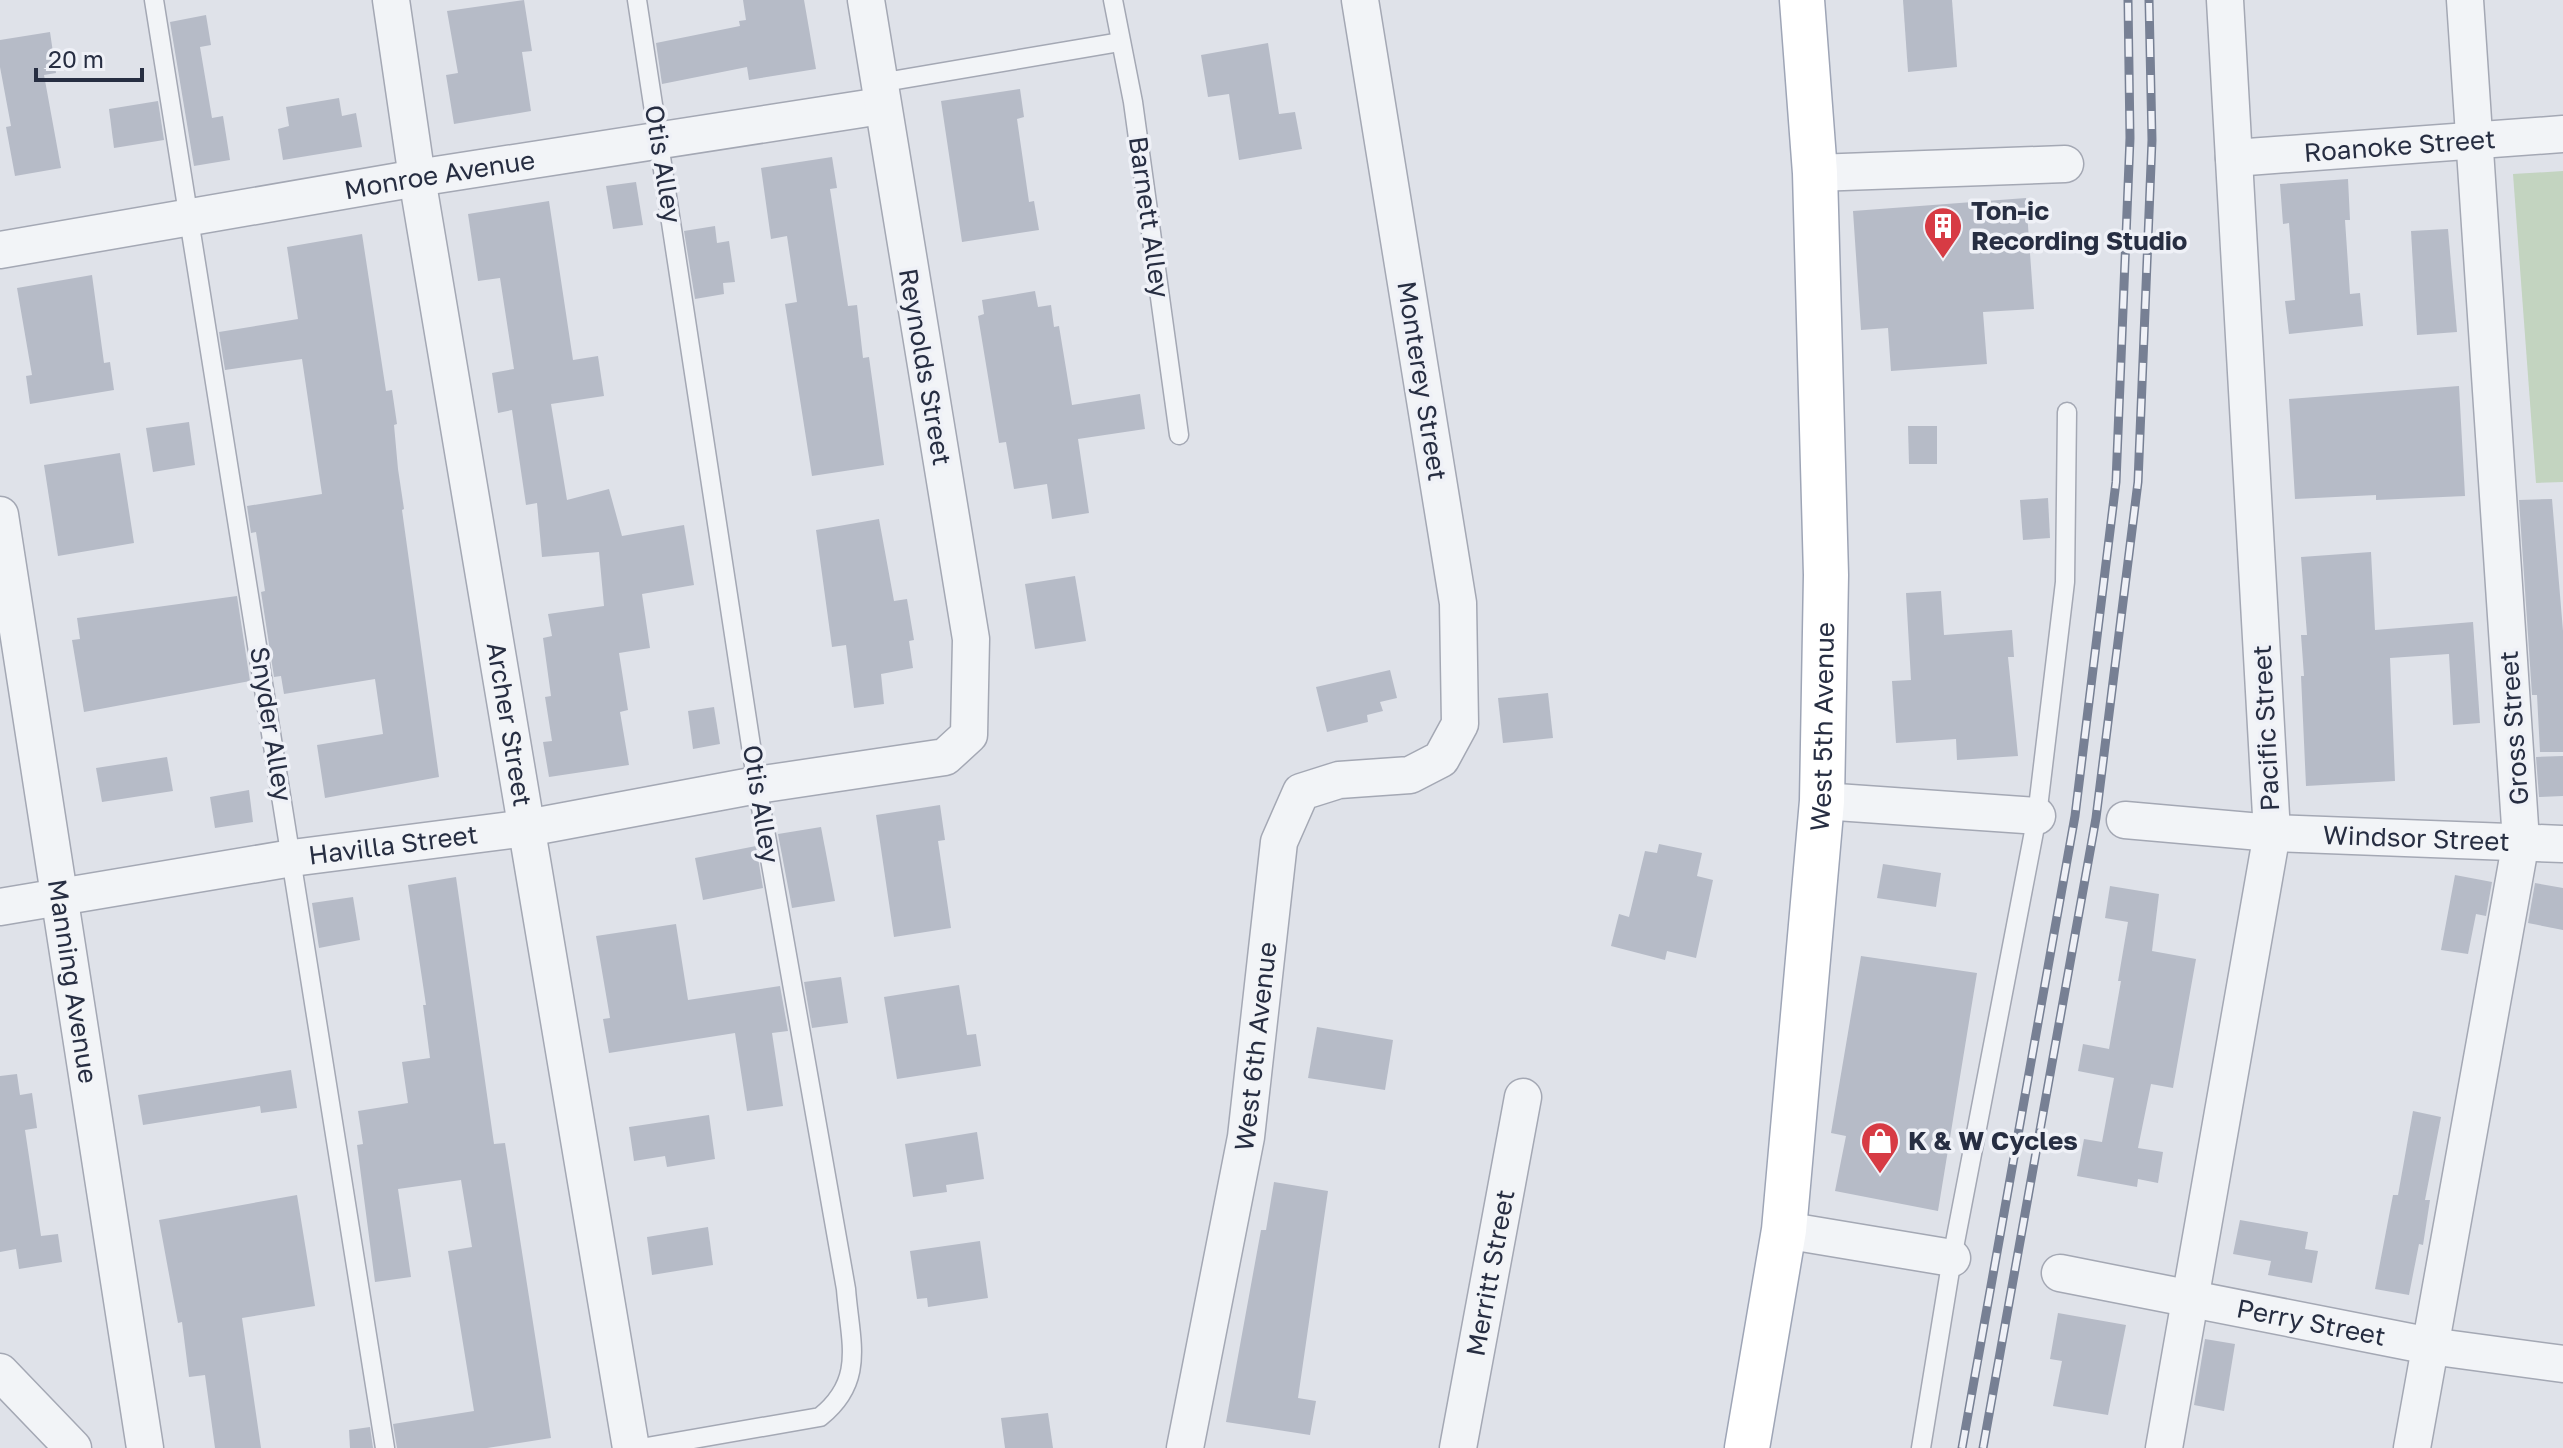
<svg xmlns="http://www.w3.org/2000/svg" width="2563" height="1448" font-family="'Golos Text',sans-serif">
<rect width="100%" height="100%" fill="#dfe2e9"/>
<path fill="#c3d4c0" d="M 2563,171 L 2563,482 L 2536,483 L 2513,174 Z"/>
<g fill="#b6bbc7">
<path d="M 524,0 L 532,51 L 522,52 L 531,111 L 454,124 L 446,75 L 458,73 L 447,11 Z"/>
<path d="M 743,0 L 804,0 L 816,69 L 749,80 L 747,67 L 662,84 L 656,43 L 740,26 L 739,21 L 746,20 Z"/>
<path d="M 1903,0 L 1952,0 L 1957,67 L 1908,72 Z"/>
<path d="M 206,15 L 211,45 L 200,47 L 212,118 L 223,116 L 230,160 L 194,166 L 170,22 Z"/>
<path d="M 50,32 L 56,73 L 44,75 L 61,168 L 15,176 L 6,127 L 11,126 L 0,67 L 0,40 Z"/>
<path d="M 1268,43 L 1279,114 L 1295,112 L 1302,149 L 1239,160 L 1229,94 L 1208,97 L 1201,55 Z"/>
<path d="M 1020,89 L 1024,117 L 1017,119 L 1029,202 L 1034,201 L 1039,230 L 962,242 L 941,101 Z"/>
<path d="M 339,98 L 342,116 L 356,113 L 362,147 L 283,160 L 278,129 L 289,126 L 286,107 Z"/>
<path d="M 158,101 L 164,140 L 114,148 L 109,109 Z"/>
<path d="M 832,157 L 837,188 L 830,189 L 848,306 L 857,305 L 863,358 L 869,357 L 884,465 L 812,476 L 785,304 L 797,302 L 787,236 L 771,239 L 761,168 Z"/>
<path d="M 2348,179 L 2350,220 L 2345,220 L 2350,294 L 2360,293 L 2363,326 L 2289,334 L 2285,301 L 2295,300 L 2289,223 L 2283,224 L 2280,184 Z"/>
<path d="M 636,182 L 643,225 L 613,229 L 606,186 Z"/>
<path d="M 2026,198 L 2034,309 L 1983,312 L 1987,364 L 1891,371 L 1888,328 L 1861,330 L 1853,211 Z"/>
<path d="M 549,201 L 573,360 L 598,356 L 604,396 L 551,404 L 567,500 L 609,489 L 622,536 L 684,525 L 694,585 L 642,594 L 650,648 L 619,653 L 628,710 L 620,712 L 629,765 L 549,777 L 543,742 L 552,741 L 545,697 L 551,696 L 543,638 L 552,636 L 548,614 L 604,606 L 599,552 L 542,557 L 537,503 L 526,505 L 512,410 L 498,413 L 492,373 L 514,369 L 500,278 L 478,281 L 468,214 Z"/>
<path d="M 715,226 L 717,243 L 729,241 L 735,282 L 723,283 L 724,294 L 695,299 L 684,231 Z"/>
<path d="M 2448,229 L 2457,332 L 2417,335 L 2411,231 Z"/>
<path d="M 362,234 L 386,391 L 392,390 L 397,424 L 394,425 L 398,469 L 404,509 L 402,510 L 439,777 L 325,798 L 317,745 L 383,734 L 375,679 L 284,694 L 281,676 L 274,677 L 261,592 L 265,591 L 256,532 L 251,533 L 247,506 L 322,494 L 302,359 L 225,370 L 219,332 L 298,319 L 287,247 Z"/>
<path d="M 92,275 L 104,363 L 110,362 L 114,390 L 30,404 L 26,376 L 32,375 L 17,288 Z"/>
<path d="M 1035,291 L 1038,307 L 1051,305 L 1054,327 L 1059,326 L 1072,405 L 1140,394 L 1145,429 L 1078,439 L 1089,513 L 1052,519 L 1047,484 L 1014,489 L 1006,442 L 999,443 L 978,316 L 984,314 L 982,300 Z"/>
<path d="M 2459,386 L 2465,496 L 2376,500 L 2376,495 L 2295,499 L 2289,399 Z"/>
<path d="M 189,422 L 195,465 L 153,472 L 146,428 Z"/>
<path d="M 1908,426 L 1937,426 L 1937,464 L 1909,464 Z"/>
<path d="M 120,453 L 134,543 L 58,556 L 44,465 Z"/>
<path d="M 2048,498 L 2050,538 L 2023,540 L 2020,500 Z"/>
<path d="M 2552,499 L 2563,631 L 2563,752 L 2540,752 L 2537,695 L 2532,695 L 2519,500 Z"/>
<path d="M 879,519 L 894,601 L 907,599 L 914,640 L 909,641 L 913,668 L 881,674 L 884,704 L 854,708 L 846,645 L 832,647 L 816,530 Z"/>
<path d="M 2371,552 L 2375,630 L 2473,622 L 2480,723 L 2453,725 L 2449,654 L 2390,658 L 2395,781 L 2306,786 L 2301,676 L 2304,676 L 2301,635 L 2307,635 L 2301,557 Z"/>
<path d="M 1075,576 L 1086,641 L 1035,649 L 1025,584 Z"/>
<path d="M 1941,591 L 1944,635 L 2012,630 L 2014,657 L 2008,657 L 2018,756 L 1957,760 L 1956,739 L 1896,743 L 1892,681 L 1911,680 L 1906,593 Z"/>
<path d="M 237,596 L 250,681 L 84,712 L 72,640 L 80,639 L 77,618 Z"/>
<path d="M 1390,670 L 1397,698 L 1380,702 L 1383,711 L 1367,715 L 1368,722 L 1327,732 L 1316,687 Z"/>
<path d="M 1548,693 L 1553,738 L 1503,743 L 1498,698 Z"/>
<path d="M 714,707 L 720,744 L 693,749 L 688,711 Z"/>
<path d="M 2563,756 L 2563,796 L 2539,797 L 2536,757 Z"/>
<path d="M 167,757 L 173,791 L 102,802 L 96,768 Z"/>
<path d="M 249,790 L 253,822 L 215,828 L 210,797 Z"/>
<path d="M 940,805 L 945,840 L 938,841 L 951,928 L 894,937 L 876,815 Z"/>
<path d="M 821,827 L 835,901 L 792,908 L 778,834 Z"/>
<path d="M 1659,844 L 1702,853 L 1697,876 L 1713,880 L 1696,958 L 1667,951 L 1665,960 L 1611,946 L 1619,914 L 1629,917 L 1645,851 L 1657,853 Z"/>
<path d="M 756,846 L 763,888 L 703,900 L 695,858 Z"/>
<path d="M 1883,864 L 1941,873 L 1936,907 L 1877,898 Z"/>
<path d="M 2455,875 L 2492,882 L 2486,916 L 2476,914 L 2468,954 L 2441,950 Z"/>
<path d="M 456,877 L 494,1144 L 505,1143 L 551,1438 L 487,1448 L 397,1448 L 393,1424 L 474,1411 L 448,1251 L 472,1247 L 461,1180 L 398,1189 L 411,1277 L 375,1282 L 357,1145 L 363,1144 L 358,1111 L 408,1103 L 402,1062 L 430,1058 L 423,1005 L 426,1005 L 408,885 Z"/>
<path d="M 2535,883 L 2563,888 L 2563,930 L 2528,923 Z"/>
<path d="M 2110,886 L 2159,894 L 2152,951 L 2196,959 L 2173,1088 L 2151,1084 L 2138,1148 L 2163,1152 L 2158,1183 L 2138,1179 L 2137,1187 L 2077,1176 L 2084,1139 L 2102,1142 L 2114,1078 L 2078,1071 L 2083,1044 L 2109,1049 L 2121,981 L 2118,981 L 2128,922 L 2105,918 Z"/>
<path d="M 353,897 L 360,940 L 319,948 L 312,903 Z"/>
<path d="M 676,924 L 688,1000 L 780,986 L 788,1031 L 772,1033 L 783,1106 L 747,1111 L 735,1033 L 609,1053 L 603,1019 L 610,1018 L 596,936 Z"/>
<path d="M 1861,956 L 1977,973 L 1938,1211 L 1835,1191 L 1846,1136 L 1831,1133 Z"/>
<path d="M 841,977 L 848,1023 L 812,1028 L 804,982 Z"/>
<path d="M 959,985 L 967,1035 L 976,1034 L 981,1066 L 897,1079 L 884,997 Z"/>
<path d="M 1317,1027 L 1393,1040 L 1385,1090 L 1308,1078 Z"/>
<path d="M 291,1070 L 297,1108 L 261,1113 L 260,1106 L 143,1125 L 138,1095 Z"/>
<path d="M 17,1074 L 20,1095 L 32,1093 L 37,1128 L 25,1130 L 41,1236 L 58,1234 L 62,1262 L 19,1269 L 16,1249 L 0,1252 L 0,1076 Z"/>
<path d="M 2413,1111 L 2441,1117 L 2425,1200 L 2430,1200 L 2423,1245 L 2419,1244 L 2409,1295 L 2375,1289 L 2393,1195 L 2398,1195 Z"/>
<path d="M 709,1115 L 715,1159 L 667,1167 L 665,1156 L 634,1161 L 629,1127 Z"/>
<path d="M 977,1132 L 984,1179 L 946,1185 L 947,1192 L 913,1197 L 905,1144 Z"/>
<path d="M 1274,1182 L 1328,1191 L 1298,1398 L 1316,1401 L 1310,1435 L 1226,1422 L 1261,1230 L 1266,1230 Z"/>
<path d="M 297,1195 L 315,1306 L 242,1318 L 261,1448 L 215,1448 L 205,1375 L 189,1377 L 182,1322 L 178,1323 L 159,1220 Z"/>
<path d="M 2240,1220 L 2308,1232 L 2305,1249 L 2318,1251 L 2312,1283 L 2268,1275 L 2271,1261 L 2233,1254 Z"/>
<path d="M 708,1227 L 713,1265 L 652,1275 L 647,1237 Z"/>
<path d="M 980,1241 L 988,1298 L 928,1307 L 927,1298 L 917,1299 L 910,1251 Z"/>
<path d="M 2058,1313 L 2126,1325 L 2108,1415 L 2053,1406 L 2062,1361 L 2050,1359 Z"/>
<path d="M 2205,1339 L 2235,1344 L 2224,1411 L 2194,1405 Z"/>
<path d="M 1048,1413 L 1053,1448 L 1005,1448 L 1001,1418 Z"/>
<path d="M 370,1427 L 373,1448 L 350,1448 L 349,1430 Z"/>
</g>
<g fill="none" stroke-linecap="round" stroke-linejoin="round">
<g stroke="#a4a8b4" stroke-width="21">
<g id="service">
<path d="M 154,0 L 385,1448"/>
<path d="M 637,0 L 757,785 L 846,1289 C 850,1342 866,1380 820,1417 L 641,1448"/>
<path d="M 1113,0 L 1133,102 L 1179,435"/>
<path d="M 879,83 L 1120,42"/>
<path d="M 1921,1448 L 1952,1258 L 2037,816 L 2065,582 L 2067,412"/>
</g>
</g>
<g stroke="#a4a8b4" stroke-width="39">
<g id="minor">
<path id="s1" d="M 391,0 L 417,178 L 631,1448"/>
<path id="s2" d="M 2234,158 L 2563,134"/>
<path d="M 1815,173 L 2065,164"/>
<path id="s3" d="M 0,250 L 417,178 L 881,106"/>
<path id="s4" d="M 0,515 L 145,1448"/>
<path d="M 1822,801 L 2037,816"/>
<path id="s5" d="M 2125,820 L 2272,833 L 2563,844"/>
<path id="s6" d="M 0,907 L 292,858 L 527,828 L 757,785 L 945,757 L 969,735 L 971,639 L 866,0"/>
<path d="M 1784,1230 L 1952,1258"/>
<path id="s7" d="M 2060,1273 L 2430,1346 L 2563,1364"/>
<path d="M 0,1372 L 73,1448"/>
<path id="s8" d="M 1185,1448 L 1246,1137 L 1279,842 L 1301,792 L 1339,780 L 1410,775 L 1441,759 L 1460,724 L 1458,603 L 1360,0"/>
<path id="s9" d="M 1458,1448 L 1523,1097"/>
<path d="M 2164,1448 L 2272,833 L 2225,0"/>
<path d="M 2412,1448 L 2521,841 L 2465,0"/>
</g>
</g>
<g stroke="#9ea5b6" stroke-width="47">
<g id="primary">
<path id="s10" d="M 1747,1448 L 1784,1230 L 1822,801 L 1826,575 L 1815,173 L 1802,0"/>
</g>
</g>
<use href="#service" stroke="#f2f4f7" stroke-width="18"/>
<use href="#minor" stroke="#f2f4f7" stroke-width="36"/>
<use href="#primary" stroke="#fff" stroke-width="44"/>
<g stroke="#778094" stroke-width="9">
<g id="rail">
<path d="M 1962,1448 L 2075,816 L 2116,482 L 2130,138 L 2128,0"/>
<path d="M 1983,1448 L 2096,818 L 2138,482 L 2152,140 L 2149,0"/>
</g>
</g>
<use href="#rail" stroke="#eff1f7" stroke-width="6" stroke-dasharray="18" stroke-linecap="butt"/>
</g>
<defs>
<g id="building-pin" transform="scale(2)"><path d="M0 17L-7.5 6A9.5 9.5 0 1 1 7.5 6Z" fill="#d73b44" stroke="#eff1f7"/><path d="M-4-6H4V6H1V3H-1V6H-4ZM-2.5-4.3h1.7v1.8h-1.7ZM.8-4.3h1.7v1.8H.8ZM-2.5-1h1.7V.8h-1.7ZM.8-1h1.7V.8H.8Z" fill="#fff"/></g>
<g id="shop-pin" transform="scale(2)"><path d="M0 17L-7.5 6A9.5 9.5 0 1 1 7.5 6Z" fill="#d73b44" stroke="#eff1f7"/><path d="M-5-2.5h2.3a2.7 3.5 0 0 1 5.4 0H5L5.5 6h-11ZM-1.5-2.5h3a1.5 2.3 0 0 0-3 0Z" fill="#fff"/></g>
</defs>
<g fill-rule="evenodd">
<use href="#building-pin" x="1943" y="226"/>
<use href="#shop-pin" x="1880" y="1141"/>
</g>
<g text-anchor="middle" stroke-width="7" stroke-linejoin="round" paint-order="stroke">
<g font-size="26" fill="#272e42" stroke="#eff1f7">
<text dy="9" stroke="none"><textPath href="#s2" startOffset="166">Roanoke Street</textPath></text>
<text transform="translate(663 164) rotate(81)" y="9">Otis Alley</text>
<text dy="9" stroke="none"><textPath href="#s3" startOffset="446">Monroe Avenue</textPath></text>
<text transform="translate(1149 217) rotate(82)" y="9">Barnett Alley</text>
<text transform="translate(925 367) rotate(80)" y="9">Reynolds Street</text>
<text transform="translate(1422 381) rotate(81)" y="9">Monterey Street</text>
<text transform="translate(271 724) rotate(81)" y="9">Snyder Alley</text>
<text dy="9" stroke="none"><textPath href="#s1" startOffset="734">Archer Street</textPath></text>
<text dy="9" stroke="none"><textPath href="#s10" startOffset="726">West 5th Avenue</textPath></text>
<text transform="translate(2266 728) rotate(-93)" y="9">Pacific Street</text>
<text transform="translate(2514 728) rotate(-94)" y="9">Gross Street</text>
<text transform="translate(761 804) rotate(81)" y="9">Otis Alley</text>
<text dy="9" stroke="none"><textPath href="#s5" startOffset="292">Windsor Street</textPath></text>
<text dy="9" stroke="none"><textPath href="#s6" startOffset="398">Havilla Street</textPath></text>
<text dy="9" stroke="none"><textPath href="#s4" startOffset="472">Manning Avenue</textPath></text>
<text dy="9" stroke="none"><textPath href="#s8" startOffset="408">West 6th Avenue</textPath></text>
<text dy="9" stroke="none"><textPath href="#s9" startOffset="178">Merritt Street</textPath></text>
<text dy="9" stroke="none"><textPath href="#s7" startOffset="256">Perry Street</textPath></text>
</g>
<g font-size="26" font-weight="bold" fill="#272e42" stroke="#eff1f7" text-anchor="start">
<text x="1971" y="220">Ton-ic<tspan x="1971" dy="30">Recording Studio</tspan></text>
<text x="1908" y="1150">K &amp; W Cycles</text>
</g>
</g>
<path d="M36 68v12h106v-12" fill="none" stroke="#272e42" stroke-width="4"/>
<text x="48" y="68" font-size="24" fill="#272e42" stroke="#eff1f7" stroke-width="6" paint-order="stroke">20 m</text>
</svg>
